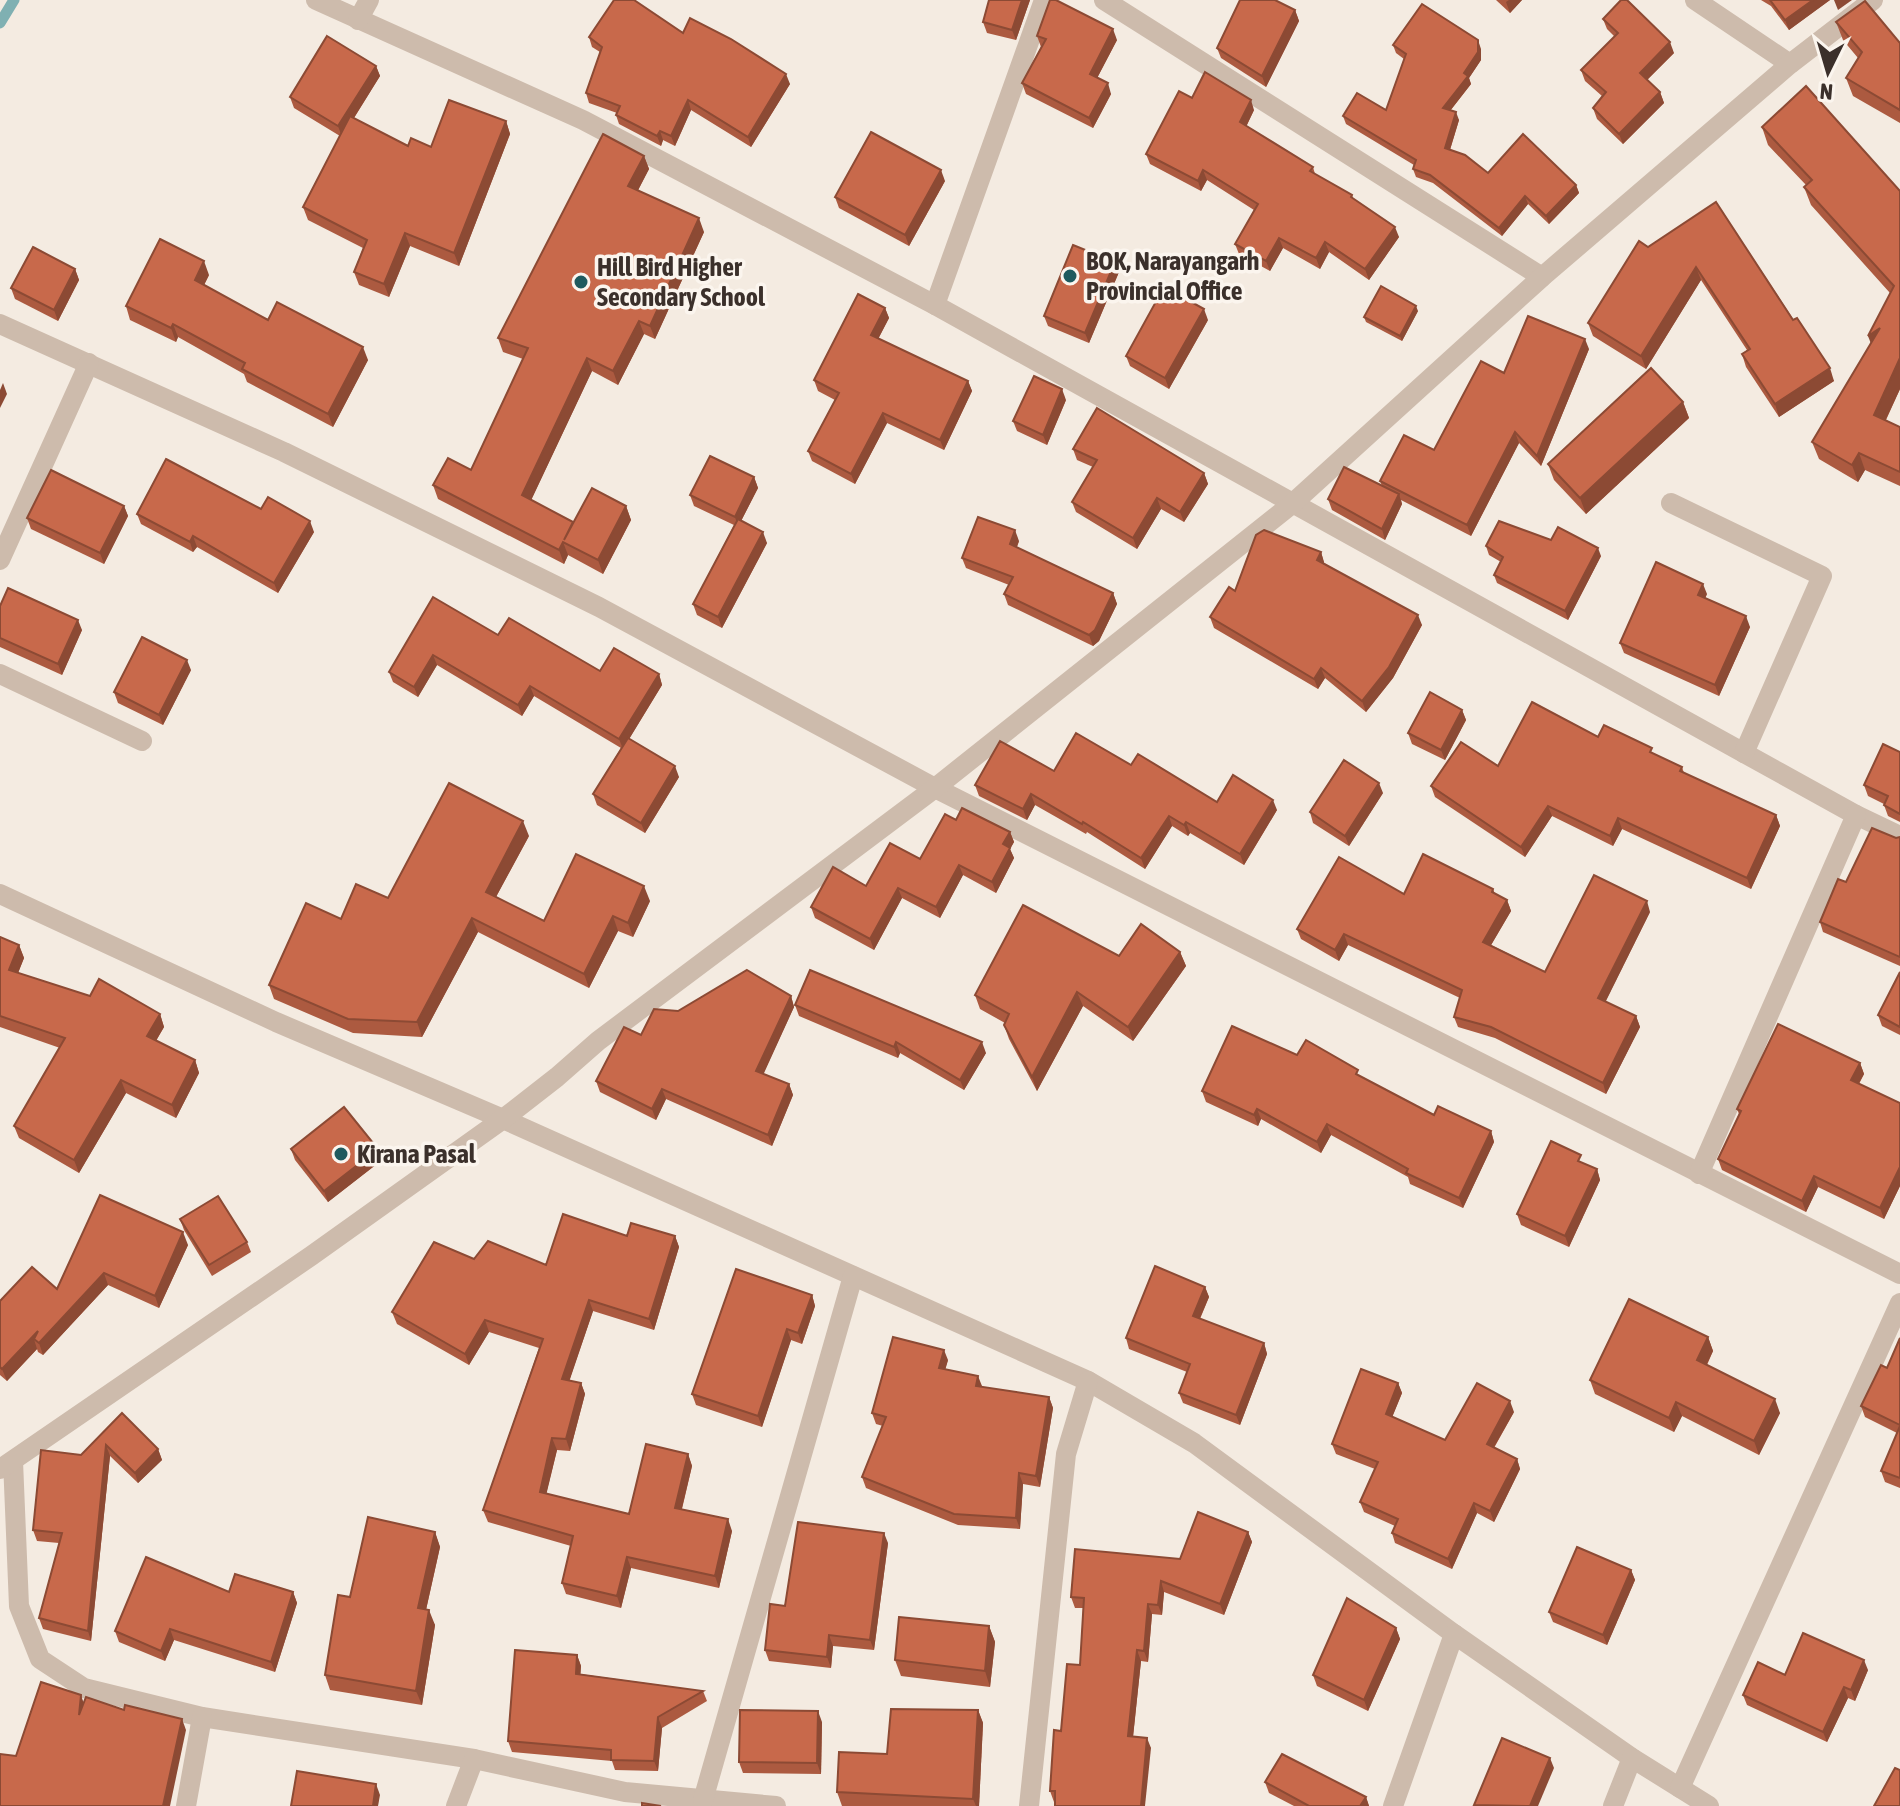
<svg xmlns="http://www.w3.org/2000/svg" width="1900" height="1806" font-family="'Asap Condensed',sans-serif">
<rect width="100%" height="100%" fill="#f4ebe1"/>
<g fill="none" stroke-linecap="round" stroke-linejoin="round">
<path stroke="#7fb0b2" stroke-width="11" d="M 0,23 L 14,0"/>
<g stroke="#cdbbac" stroke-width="20">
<path d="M 316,0 L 583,120 L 935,305 L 1856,815 L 1900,836"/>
<path d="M 1104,0 L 1542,277"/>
<path d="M 1695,0 L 1790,64"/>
<path d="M 358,20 L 369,0"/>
<path d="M 935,305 L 1044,0"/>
<path d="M 0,324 L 284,452 L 599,607 L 935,788 L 1900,1274"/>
<path d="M 1671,503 L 1822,576 L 1744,753"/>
<path d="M 0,560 L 89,363"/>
<path d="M 0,674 L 142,741"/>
<path d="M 0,894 L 276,1022 L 503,1119 L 1088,1381 L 1194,1443 L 1454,1634 L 1632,1758 L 1709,1806"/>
<path d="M 1699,1174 L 1856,815"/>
<path d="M 13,1461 L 19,1606 L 40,1659 L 84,1688 L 202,1717 L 474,1759 L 625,1792 L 776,1806"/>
<path d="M 0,1469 L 311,1256 L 503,1119 L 557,1077 L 598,1041 L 935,788 L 1292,504 L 1542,277 L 1790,64 L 1873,0"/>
<path d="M 1680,1788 L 1900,1303"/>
<path d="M 703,1800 L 853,1276"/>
<path d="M 186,1806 L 202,1717"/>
<path d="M 456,1806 L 474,1759"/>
<path d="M 1029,1806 L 1066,1454 L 1088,1381"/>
<path d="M 1393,1806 L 1454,1634"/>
<path d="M 1613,1806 L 1632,1758"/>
</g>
</g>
<g fill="#ac5a40">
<path d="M 989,0 L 1030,0 L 1016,40 L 987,33 L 983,22 Z"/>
<path d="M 1496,0 L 1522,0 L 1510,13 Z"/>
<path d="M 1761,0 L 1830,0 L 1789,30 L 1771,6 Z"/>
<path d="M 1295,10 L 1299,21 L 1266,87 L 1221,58 L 1217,48 Z"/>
<path d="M 1603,19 L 1674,53 L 1647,80 L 1660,92 L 1664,103 L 1623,144 L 1597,119 L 1593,108 L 1602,96 L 1585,81 L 1581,70 L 1615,37 L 1607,29 Z"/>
<path d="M 1836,22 L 1900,43 L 1900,123 L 1853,96 L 1846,78 L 1858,58 L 1843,40 Z"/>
<path d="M 683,33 L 790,84 L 751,147 L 691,110 L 675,146 L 663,140 L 661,146 L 619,124 L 616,115 L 617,113 L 589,103 L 586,93 L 600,52 L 592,47 L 589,37 Z"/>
<path d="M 1037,36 L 1117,40 L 1097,78 L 1111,94 L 1093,128 L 1026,94 L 1022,83 L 1041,47 Z"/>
<path d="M 1393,45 L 1481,49 L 1481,60 L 1469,78 L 1471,84 L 1450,111 L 1459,120 L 1450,150 L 1488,173 L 1576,185 L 1579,193 L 1549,224 L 1528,204 L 1502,236 L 1433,183 L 1416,177 L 1413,169 L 1414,165 L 1346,124 L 1343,116 L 1386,110 L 1404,59 L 1396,53 Z"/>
<path d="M 376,66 L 380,76 L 354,118 L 408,146 L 431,147 L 506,121 L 510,134 L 459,266 L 410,246 L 389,297 L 359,285 L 354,272 L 363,248 L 308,220 L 303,207 L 340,136 L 294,108 L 290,97 Z"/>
<path d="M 1192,98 L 1254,110 L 1246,127 L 1313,167 L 1315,174 L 1352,195 L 1353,198 L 1399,237 L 1369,280 L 1329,252 L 1320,269 L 1283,248 L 1270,271 L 1239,254 L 1235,244 L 1254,210 L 1207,180 L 1201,191 L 1150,164 L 1146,154 Z"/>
<path d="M 1762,127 L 1900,191 L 1900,389 L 1886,420 L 1900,427 L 1900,486 L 1865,470 L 1858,482 L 1819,459 L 1812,442 L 1871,344 L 1890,293 L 1811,205 L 1804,187 L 1806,185 L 1768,145 Z"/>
<path d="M 644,156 L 649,169 L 638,190 L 704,232 L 655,339 L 644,334 L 618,385 L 592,371 L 531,500 L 573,522 L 626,506 L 631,520 L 603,574 L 568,555 L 564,564 L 438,499 L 433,485 L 471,470 L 523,359 L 503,352 L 498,338 Z"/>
<path d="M 945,181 L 909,246 L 839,208 L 835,197 Z"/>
<path d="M 1716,202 L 1834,381 L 1779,417 L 1746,367 L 1742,354 L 1747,350 L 1701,280 L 1646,369 L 1593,336 L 1588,323 L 1648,247 Z"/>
<path d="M 1115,262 L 1119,272 L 1089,343 L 1048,326 L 1044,316 Z"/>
<path d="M 75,269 L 79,280 L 58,321 L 15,299 L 11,288 Z"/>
<path d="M 209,275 L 204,285 L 268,320 L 368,360 L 333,427 L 247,382 L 244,374 L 178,337 L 176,342 L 130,320 L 126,306 Z"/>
<path d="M 885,308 L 889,318 L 878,339 L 968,381 L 972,391 L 944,450 L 887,423 L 855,484 L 812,461 L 808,451 L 835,400 L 818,391 L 814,380 Z"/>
<path d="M 1418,311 L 1402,341 L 1366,322 L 1364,317 Z"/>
<path d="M 1208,320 L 1169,389 L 1130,366 L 1126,356 Z"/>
<path d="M 1589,349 L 1541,466 L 1519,443 L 1471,536 L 1401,500 L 1402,504 L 1385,540 L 1332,510 L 1328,499 L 1382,486 L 1380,481 L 1434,450 L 1504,373 Z"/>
<path d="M 1066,400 L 1047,445 L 1017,431 L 1013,421 Z"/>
<path d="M 1683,402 L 1689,418 L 1586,514 L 1554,480 L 1548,464 Z"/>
<path d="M 1073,449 L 1204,473 L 1208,484 L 1184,522 L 1161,509 L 1137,549 L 1076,512 L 1072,502 L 1093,467 L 1077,460 Z"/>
<path d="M 754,477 L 758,488 L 741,521 L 767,543 L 722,628 L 697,615 L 693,604 L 734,525 L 694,506 L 690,495 Z"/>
<path d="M 124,506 L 128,516 L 104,564 L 31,529 L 27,518 Z"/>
<path d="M 261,509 L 314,532 L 278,593 L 197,547 L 193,552 L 141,524 L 137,514 Z"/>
<path d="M 1019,541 L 1017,547 L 1113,593 L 1117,604 L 1099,641 L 1093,646 L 1008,605 L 1004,594 L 1009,585 L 966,568 L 962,558 Z"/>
<path d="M 1486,546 L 1601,556 L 1568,620 L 1497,583 L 1494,575 L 1501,562 L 1489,555 Z"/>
<path d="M 1321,552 L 1324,563 L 1422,625 L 1393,678 L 1366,712 L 1325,678 L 1318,689 L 1214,628 L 1210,617 L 1235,591 Z"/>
<path d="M 1707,594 L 1705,598 L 1750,627 L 1719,696 L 1624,653 L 1620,643 Z"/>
<path d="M 433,597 L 498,635 L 600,671 L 659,674 L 662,685 L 629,739 L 679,777 L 645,833 L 597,805 L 593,794 L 621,748 L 534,696 L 522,716 L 437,665 L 418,697 L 393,682 L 389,672 Z"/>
<path d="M 0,606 L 82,630 L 62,675 L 0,647 Z"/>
<path d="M 191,670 L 163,725 L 118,703 L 114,692 Z"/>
<path d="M 1462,710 L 1466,720 L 1445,760 L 1412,744 L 1408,733 Z"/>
<path d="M 1598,737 L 1655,754 L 1682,767 L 1684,773 L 1776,815 L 1780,826 L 1751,889 L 1622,829 L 1613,846 L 1552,816 L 1525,857 L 1435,797 L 1431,786 Z"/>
<path d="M 1900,752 L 1900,822 L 1888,816 L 1884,805 L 1884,804 L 1868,796 L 1864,785 Z"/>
<path d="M 1131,765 L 1217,802 L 1277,810 L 1244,865 L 1190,833 L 1188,836 L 1172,826 L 1145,869 L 1087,832 L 1086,834 L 1035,805 L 1027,820 L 979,796 L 975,785 L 1054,771 Z"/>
<path d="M 1383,793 L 1349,846 L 1313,823 L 1310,812 Z"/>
<path d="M 956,820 L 1010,832 L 1014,842 L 1010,849 L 1014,858 L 996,893 L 963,875 L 940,918 L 902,898 L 874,950 L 815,918 L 811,907 L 866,886 L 920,859 Z"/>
<path d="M 529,836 L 496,897 L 544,921 L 650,901 L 633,937 L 618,931 L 589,988 L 478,932 L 422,1037 L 353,1033 L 274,999 L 269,985 L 341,919 Z"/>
<path d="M 1900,837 L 1900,966 L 1823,932 L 1820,922 L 1846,882 L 1896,838 Z"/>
<path d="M 1493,889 L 1495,894 L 1507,900 L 1511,911 L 1491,945 L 1545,972 L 1650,912 L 1605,1002 L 1636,1016 L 1640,1027 L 1606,1094 L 1495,1038 L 1458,1027 L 1454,1017 L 1460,998 L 1348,945 L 1339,961 L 1301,939 L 1297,929 L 1404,894 Z"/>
<path d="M 0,937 L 19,945 L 24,958 L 18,973 L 90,996 L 160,1014 L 164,1027 L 156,1041 L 195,1060 L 199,1073 L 176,1118 L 126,1093 L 79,1173 L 19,1138 L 14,1126 L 60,1048 L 0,1027 Z"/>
<path d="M 1180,952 L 1186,966 L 1133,1041 L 1083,1006 L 1037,1091 L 1009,1039 L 1004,1025 L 1005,1023 L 980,1009 L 975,995 L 1119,956 Z"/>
<path d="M 1900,972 L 1900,1035 L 1882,1026 L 1878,1015 Z"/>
<path d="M 791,996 L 794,1007 L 763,1074 L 789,1084 L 793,1095 L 772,1146 L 666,1099 L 656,1120 L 600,1092 L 596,1081 L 641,1035 L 678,1011 Z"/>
<path d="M 795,1005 L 986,1053 L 964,1090 L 900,1053 L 898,1058 L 799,1016 Z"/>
<path d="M 1860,1063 L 1864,1074 L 1859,1084 L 1900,1103 L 1900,1186 L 1884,1219 L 1818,1187 L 1806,1212 L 1722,1170 L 1718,1159 L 1739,1114 L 1737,1109 Z"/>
<path d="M 1361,1077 L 1434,1115 L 1491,1131 L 1494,1142 L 1463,1208 L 1410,1184 L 1408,1177 L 1331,1135 L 1321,1153 L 1261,1119 L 1258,1126 L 1206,1102 L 1202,1091 Z"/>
<path d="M 291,1149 L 382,1160 L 328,1202 L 295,1160 Z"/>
<path d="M 1597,1169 L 1600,1180 L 1569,1247 L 1521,1225 L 1517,1214 Z"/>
<path d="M 100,1195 L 188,1245 L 159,1308 L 108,1285 L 43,1355 L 38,1352 L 37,1349 L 7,1381 L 0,1375 L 0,1301 L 57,1289 Z"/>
<path d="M 180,1219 L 247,1242 L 251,1252 L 212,1276 L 184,1230 Z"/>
<path d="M 627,1236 L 675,1236 L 679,1247 L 654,1330 L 593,1311 L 569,1381 L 581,1383 L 585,1394 L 570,1451 L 557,1450 L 546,1494 L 629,1514 L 688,1454 L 692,1466 L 682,1509 L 732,1531 L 719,1588 L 631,1568 L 621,1608 L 566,1594 L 562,1583 L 571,1546 L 488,1522 L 483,1510 L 539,1348 L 489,1332 L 469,1365 L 397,1324 L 392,1312 L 474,1259 L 546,1265 Z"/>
<path d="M 1205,1287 L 1209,1297 L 1200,1319 L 1264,1343 L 1267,1354 L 1240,1425 L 1183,1403 L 1179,1393 L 1187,1372 L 1129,1349 L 1126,1338 Z"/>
<path d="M 812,1295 L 815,1306 L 802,1344 L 791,1340 L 762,1427 L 696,1405 L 692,1394 Z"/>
<path d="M 1708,1337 L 1713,1351 L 1707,1365 L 1780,1413 L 1759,1455 L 1682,1416 L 1674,1432 L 1595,1394 L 1590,1380 Z"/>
<path d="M 1900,1338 L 1900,1488 L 1885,1482 L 1881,1471 L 1897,1433 L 1865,1417 L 1861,1406 L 1887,1368 Z"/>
<path d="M 948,1360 L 945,1369 L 982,1387 L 1049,1397 L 1053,1408 L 1040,1487 L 1023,1484 L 1020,1529 L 958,1525 L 866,1488 L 862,1477 L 883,1426 L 876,1424 L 872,1413 Z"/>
<path d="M 1398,1383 L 1402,1393 L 1392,1417 L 1445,1440 L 1514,1412 L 1494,1448 L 1517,1459 L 1520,1469 L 1494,1522 L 1477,1513 L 1452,1569 L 1395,1543 L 1392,1533 L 1395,1526 L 1364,1512 L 1360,1502 L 1375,1469 L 1336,1454 L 1332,1444 Z"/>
<path d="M 122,1413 L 158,1449 L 162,1460 L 138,1483 L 110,1456 L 91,1641 L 43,1629 L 39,1618 L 59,1543 L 37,1541 L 33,1530 L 81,1455 Z"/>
<path d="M 435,1532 L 440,1547 L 426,1610 L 435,1625 L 422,1705 L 330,1690 L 325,1675 L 350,1597 Z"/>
<path d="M 1248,1532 L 1252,1542 L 1224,1615 L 1164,1592 L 1162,1615 L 1152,1614 L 1148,1662 L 1141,1661 L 1133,1736 L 1151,1748 L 1054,1802 L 1050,1791 L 1061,1731 L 1080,1665 L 1083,1608 L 1075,1608 L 1071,1597 L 1180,1559 Z"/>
<path d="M 888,1543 L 874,1650 L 833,1646 L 831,1668 L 769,1661 L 765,1650 L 785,1606 Z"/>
<path d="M 1631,1570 L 1635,1580 L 1607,1645 L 1553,1622 L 1549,1612 Z"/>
<path d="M 229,1592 L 293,1592 L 297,1603 L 275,1672 L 174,1640 L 165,1661 L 119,1642 L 115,1631 Z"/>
<path d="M 989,1626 L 995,1642 L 990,1687 L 901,1676 L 895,1660 Z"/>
<path d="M 1396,1628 L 1400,1639 L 1368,1711 L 1317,1686 L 1313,1675 Z"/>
<path d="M 577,1655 L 581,1666 L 580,1674 L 703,1691 L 707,1701 L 662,1728 L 658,1771 L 615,1770 L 612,1761 L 512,1752 L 508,1741 Z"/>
<path d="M 1868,1670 L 1855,1701 L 1848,1698 L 1827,1742 L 1747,1705 L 1743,1695 L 1785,1675 Z"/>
<path d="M 978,1710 L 983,1723 L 979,1806 L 842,1806 L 837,1792 L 887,1754 Z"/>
<path d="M 822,1722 L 821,1774 L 743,1773 L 739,1762 Z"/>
<path d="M 1265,1782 L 1366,1797 L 1369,1806 L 1294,1806 L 1269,1793 Z"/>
</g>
<g fill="#8c4a34">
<path d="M 1022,0 L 1030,0 L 1016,40 L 1012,30 Z"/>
<path d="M 1509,0 L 1522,0 L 1510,13 L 1506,2 Z"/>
<path d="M 1813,0 L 1830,0 L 1789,30 L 1785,20 Z"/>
<path d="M 1834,0 L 1852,0 L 1838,10 Z"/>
<path d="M 1295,10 L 1299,21 L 1266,87 L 1262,76 Z"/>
<path d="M 1113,29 L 1117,40 L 1094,84 L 1090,74 Z"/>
<path d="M 1478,40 L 1481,49 L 1481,60 L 1469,78 L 1471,84 L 1446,116 L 1443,108 L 1464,73 Z"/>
<path d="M 1670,42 L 1674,53 L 1644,83 L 1640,73 Z"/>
<path d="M 376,66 L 380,76 L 342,137 L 338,126 Z"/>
<path d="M 786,74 L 790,84 L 751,147 L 748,137 Z"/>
<path d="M 1108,83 L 1111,94 L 1093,128 L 1089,118 Z"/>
<path d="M 1660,92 L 1664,103 L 1623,144 L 1619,134 Z"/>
<path d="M 688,100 L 691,110 L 675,146 L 671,136 Z"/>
<path d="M 1251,100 L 1254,110 L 1243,133 L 1240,122 Z"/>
<path d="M 1456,112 L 1459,120 L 1448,156 L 1445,148 Z"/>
<path d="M 506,121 L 510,134 L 459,266 L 454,253 Z"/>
<path d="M 660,131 L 663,140 L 661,146 L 657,136 Z"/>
<path d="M 644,156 L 649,169 L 633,200 L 628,186 Z"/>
<path d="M 941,170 L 945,181 L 909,246 L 905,235 Z"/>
<path d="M 1203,170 L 1207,180 L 1201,191 L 1198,181 Z"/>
<path d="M 1576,185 L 1579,193 L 1549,224 L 1546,216 Z"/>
<path d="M 1525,196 L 1528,204 L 1502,236 L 1499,228 Z"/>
<path d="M 699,218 L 704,232 L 655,339 L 650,326 Z"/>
<path d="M 1395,227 L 1399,237 L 1369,280 L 1365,269 Z"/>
<path d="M 405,233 L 410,246 L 389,297 L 384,284 Z"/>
<path d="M 1279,238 L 1283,248 L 1270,271 L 1266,261 Z"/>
<path d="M 1325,242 L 1329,252 L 1320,269 L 1316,258 Z"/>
<path d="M 204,261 L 209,275 L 200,293 L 195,280 Z"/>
<path d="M 1115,262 L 1119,272 L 1089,343 L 1085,333 Z"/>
<path d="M 1696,267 L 1701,280 L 1646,369 L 1641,356 Z"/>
<path d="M 75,269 L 79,280 L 58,321 L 54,310 Z"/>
<path d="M 1416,306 L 1418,311 L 1402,341 L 1400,336 Z"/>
<path d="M 885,308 L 889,318 L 875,345 L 871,335 Z"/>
<path d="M 1204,309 L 1208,320 L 1169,389 L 1165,378 Z"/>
<path d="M 639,321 L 644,334 L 618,385 L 613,371 Z"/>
<path d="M 173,324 L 178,337 L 176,342 L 171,328 Z"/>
<path d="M 1880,328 L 1875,354 L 1868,336 Z"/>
<path d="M 1585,339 L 1589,349 L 1541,466 L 1537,456 Z"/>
<path d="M 363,347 L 368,360 L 333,427 L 328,414 Z"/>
<path d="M 587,358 L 592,371 L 527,509 L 522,495 Z"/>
<path d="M 1900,358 L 1900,389 L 1880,432 L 1874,415 Z"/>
<path d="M 1830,368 L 1834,381 L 1779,417 L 1775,404 Z"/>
<path d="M 968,381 L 972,391 L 944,450 L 940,440 Z"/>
<path d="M 3,383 L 7,394 L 0,408 L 0,390 Z"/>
<path d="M 1062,389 L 1066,400 L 1047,445 L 1043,435 Z"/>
<path d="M 1683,402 L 1689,418 L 1586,514 L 1580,498 Z"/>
<path d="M 883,413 L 887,423 L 855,484 L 851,474 Z"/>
<path d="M 1515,432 L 1519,443 L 1471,536 L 1467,525 Z"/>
<path d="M 1859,453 L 1865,470 L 1858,482 L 1852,465 Z"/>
<path d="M 1204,473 L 1208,484 L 1184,522 L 1180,512 Z"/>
<path d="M 754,477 L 758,488 L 738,527 L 735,517 Z"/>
<path d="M 1399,494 L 1402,504 L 1385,540 L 1382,529 Z"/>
<path d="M 1157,498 L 1161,509 L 1137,549 L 1133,538 Z"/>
<path d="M 124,506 L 128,516 L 104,564 L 100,553 Z"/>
<path d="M 626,506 L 631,520 L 603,574 L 598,560 Z"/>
<path d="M 310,521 L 314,532 L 278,593 L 274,583 Z"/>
<path d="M 1015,530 L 1019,541 L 1014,554 L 1010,544 Z"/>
<path d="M 763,532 L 767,543 L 722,628 L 718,617 Z"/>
<path d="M 193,536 L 197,547 L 193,552 L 190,542 Z"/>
<path d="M 563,542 L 568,555 L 564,564 L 559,550 Z"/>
<path d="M 1598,548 L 1601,556 L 1568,620 L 1565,611 Z"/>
<path d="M 1321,552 L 1324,562 L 1321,570 L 1317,560 Z"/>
<path d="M 1703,584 L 1707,594 L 1702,605 L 1698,595 Z"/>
<path d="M 1113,593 L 1117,604 L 1099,641 L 1093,646 L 1089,635 Z"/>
<path d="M 1418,615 L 1422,625 L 1393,678 L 1366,712 L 1362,701 Z"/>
<path d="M 1746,616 L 1750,627 L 1719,696 L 1715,685 Z"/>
<path d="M 78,620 L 82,630 L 62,675 L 58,664 Z"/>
<path d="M 433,655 L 437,665 L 418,697 L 414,687 Z"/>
<path d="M 187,660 L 191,670 L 163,725 L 159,715 Z"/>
<path d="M 1321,668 L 1325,678 L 1318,689 L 1314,679 Z"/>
<path d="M 659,674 L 662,685 L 623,749 L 619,739 Z"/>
<path d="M 530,686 L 534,696 L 522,716 L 518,705 Z"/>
<path d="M 1462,710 L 1466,720 L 1445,760 L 1441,750 Z"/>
<path d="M 675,766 L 679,777 L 645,833 L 641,823 Z"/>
<path d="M 1379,783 L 1383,793 L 1349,846 L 1345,836 Z"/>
<path d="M 1031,794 L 1035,805 L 1027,820 L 1023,809 Z"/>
<path d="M 1273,800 L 1277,810 L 1244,865 L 1240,854 Z"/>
<path d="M 1548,806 L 1552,816 L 1525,857 L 1521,847 Z"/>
<path d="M 1776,815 L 1780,826 L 1751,889 L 1747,878 Z"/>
<path d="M 1169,816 L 1172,826 L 1145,869 L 1141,858 Z"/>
<path d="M 1618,818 L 1622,829 L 1613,846 L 1610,836 Z"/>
<path d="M 523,821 L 529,836 L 491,906 L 486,892 Z"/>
<path d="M 1186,822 L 1190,833 L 1188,836 L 1184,825 Z"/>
<path d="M 1010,832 L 1014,842 L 1010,849 L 1014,858 L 996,893 L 992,882 L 1003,844 Z"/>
<path d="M 959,865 L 963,875 L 940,918 L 936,907 Z"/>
<path d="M 644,886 L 650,901 L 633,937 L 628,923 Z"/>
<path d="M 898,888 L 902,898 L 874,950 L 870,939 Z"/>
<path d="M 1507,900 L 1511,911 L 1487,952 L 1483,942 Z"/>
<path d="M 1647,901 L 1650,912 L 1602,1009 L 1598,998 Z"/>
<path d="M 613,916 L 618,931 L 589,988 L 584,974 Z"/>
<path d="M 472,918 L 478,932 L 422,1037 L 417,1022 Z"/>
<path d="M 1344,934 L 1348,945 L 1339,961 L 1335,950 Z"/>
<path d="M 19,945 L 24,958 L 14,983 L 9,970 Z"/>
<path d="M 1180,952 L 1186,966 L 1133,1041 L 1128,1027 Z"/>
<path d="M 1077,992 L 1083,1006 L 1037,1091 L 1032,1077 Z"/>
<path d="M 791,996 L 794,1007 L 760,1082 L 756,1071 Z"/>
<path d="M 160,1014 L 164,1027 L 151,1049 L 147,1036 Z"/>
<path d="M 1636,1016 L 1640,1027 L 1606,1094 L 1603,1083 Z"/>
<path d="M 896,1042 L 900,1053 L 898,1058 L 894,1047 Z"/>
<path d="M 982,1042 L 986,1053 L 964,1090 L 960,1080 Z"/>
<path d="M 195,1060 L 199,1073 L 176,1118 L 172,1105 Z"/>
<path d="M 1860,1063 L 1864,1074 L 1855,1090 L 1851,1080 Z"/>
<path d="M 121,1080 L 126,1093 L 79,1173 L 74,1160 Z"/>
<path d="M 789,1084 L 793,1095 L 772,1146 L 768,1135 Z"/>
<path d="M 662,1089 L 666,1099 L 656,1120 L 652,1109 Z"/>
<path d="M 1257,1109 L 1261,1119 L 1258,1126 L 1254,1115 Z"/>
<path d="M 1327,1124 L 1331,1135 L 1321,1153 L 1317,1142 Z"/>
<path d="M 1491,1131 L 1494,1142 L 1463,1208 L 1459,1198 Z"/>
<path d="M 378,1149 L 382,1160 L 328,1202 L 324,1191 Z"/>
<path d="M 1900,1167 L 1900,1186 L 1884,1219 L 1880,1208 Z"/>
<path d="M 1597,1169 L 1600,1180 L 1569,1247 L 1565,1236 Z"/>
<path d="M 1814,1176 L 1818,1187 L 1806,1212 L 1802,1201 Z"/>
<path d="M 183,1232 L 188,1245 L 159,1308 L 155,1296 Z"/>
<path d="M 675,1236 L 679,1247 L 654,1330 L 649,1319 Z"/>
<path d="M 104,1273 L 108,1285 L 43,1355 L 39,1343 L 34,1339 L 37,1349 L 7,1381 L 2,1369 L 38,1331 Z"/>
<path d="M 1205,1287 L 1209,1297 L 1196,1327 L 1193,1316 Z"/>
<path d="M 812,1295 L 815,1306 L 802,1344 L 798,1333 Z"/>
<path d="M 589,1300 L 593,1311 L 566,1391 L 562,1379 Z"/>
<path d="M 485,1320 L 489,1332 L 469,1365 L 465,1354 Z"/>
<path d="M 787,1329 L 791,1340 L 762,1427 L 758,1416 Z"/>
<path d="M 1708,1337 L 1713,1351 L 1702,1374 L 1697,1360 Z"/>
<path d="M 1264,1343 L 1267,1354 L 1240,1425 L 1236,1415 Z"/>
<path d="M 944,1350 L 948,1360 L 943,1378 L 939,1368 Z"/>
<path d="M 978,1376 L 982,1386 L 980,1397 L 976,1386 Z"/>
<path d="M 581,1383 L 585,1394 L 570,1451 L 566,1439 Z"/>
<path d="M 1398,1383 L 1402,1393 L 1389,1425 L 1386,1414 Z"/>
<path d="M 1049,1397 L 1053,1408 L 1040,1487 L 1036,1476 Z"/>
<path d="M 1775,1399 L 1780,1413 L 1759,1455 L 1754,1441 Z"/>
<path d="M 1510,1401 L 1514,1412 L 1490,1454 L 1487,1444 Z"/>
<path d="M 1676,1402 L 1682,1416 L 1674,1432 L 1669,1418 Z"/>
<path d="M 552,1438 L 557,1450 L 544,1504 L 540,1492 Z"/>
<path d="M 106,1445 L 110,1456 L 91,1641 L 88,1631 Z"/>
<path d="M 158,1449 L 162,1460 L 138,1483 L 135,1473 Z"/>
<path d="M 688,1454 L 692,1466 L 679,1520 L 675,1508 Z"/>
<path d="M 1517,1459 L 1520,1469 L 1494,1522 L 1490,1511 Z"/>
<path d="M 1019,1473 L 1023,1484 L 1020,1529 L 1016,1518 Z"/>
<path d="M 1474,1503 L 1477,1513 L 1452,1569 L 1448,1559 Z"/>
<path d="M 728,1519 L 732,1531 L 719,1588 L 715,1576 Z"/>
<path d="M 435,1532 L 440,1547 L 423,1623 L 418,1608 Z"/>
<path d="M 1248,1532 L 1252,1542 L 1224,1615 L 1220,1604 Z"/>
<path d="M 884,1533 L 888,1543 L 874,1650 L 870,1640 Z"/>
<path d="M 627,1557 L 631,1568 L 621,1608 L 617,1596 Z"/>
<path d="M 1631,1570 L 1635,1580 L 1607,1645 L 1603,1635 Z"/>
<path d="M 1161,1581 L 1164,1592 L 1162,1615 L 1158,1605 Z"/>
<path d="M 293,1592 L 297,1603 L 275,1672 L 271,1662 Z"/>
<path d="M 1148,1604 L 1152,1614 L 1148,1662 L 1144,1651 Z"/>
<path d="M 429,1610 L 435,1625 L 422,1705 L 416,1691 Z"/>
<path d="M 989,1626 L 995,1642 L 990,1687 L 985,1671 Z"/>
<path d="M 1396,1628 L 1400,1639 L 1368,1711 L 1364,1700 Z"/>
<path d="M 170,1629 L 174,1640 L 165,1661 L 161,1651 Z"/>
<path d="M 829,1635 L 833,1646 L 831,1668 L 827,1657 Z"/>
<path d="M 1137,1650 L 1141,1661 L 1132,1747 L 1128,1736 Z"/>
<path d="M 577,1655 L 581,1666 L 580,1684 L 576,1674 Z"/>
<path d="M 1864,1660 L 1868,1670 L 1855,1701 L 1851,1690 Z"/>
<path d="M 1844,1687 L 1848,1698 L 1827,1742 L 1823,1732 Z"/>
<path d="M 81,1695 L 85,1707 L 79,1715 Z"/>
<path d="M 978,1710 L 983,1723 L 979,1806 L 976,1806 L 973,1799 Z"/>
<path d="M 818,1711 L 822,1722 L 821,1774 L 817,1763 Z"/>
<path d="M 658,1717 L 662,1728 L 658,1771 L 654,1761 Z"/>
<path d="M 182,1719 L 186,1730 L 170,1806 L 163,1806 Z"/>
<path d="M 1147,1738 L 1151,1748 L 1145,1806 L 1141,1806 Z"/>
<path d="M 1550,1758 L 1554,1768 L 1538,1806 L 1530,1806 Z"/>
<path d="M 376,1784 L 380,1795 L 378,1806 L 373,1806 Z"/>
<path d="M 1366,1797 L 1369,1806 L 1360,1806 Z"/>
</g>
<g fill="#c8694b" stroke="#8c4a34" stroke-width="2">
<path d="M 614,0 L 634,0 L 683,33 L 690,18 L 731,39 L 786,74 L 748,137 L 688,100 L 671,136 L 660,131 L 657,136 L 616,115 L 620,106 L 586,93 L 602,47 L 589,37 Z"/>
<path d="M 989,0 L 1022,0 L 1012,30 L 983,22 Z"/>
<path d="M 1050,0 L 1056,0 L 1113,29 L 1090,74 L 1108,83 L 1089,118 L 1022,83 L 1046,39 L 1037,36 Z"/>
<path d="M 1240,0 L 1275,0 L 1295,10 L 1262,76 L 1217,48 Z"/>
<path d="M 1621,0 L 1627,0 L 1670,42 L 1640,73 L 1660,92 L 1619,134 L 1593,108 L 1606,92 L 1581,70 L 1618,33 L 1603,19 Z"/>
<path d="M 1770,0 L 1813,0 L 1785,20 Z"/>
<path d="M 1865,1 L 1900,43 L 1900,110 L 1846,78 L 1862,52 L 1836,22 Z"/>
<path d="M 1422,4 L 1478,40 L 1478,52 L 1464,73 L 1468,76 L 1443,108 L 1456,112 L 1445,148 L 1465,155 L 1488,173 L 1523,134 L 1576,185 L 1546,216 L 1525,196 L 1499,228 L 1430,175 L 1413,169 L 1416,160 L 1343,116 L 1357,93 L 1386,110 L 1406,54 L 1393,45 Z"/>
<path d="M 327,36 L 376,66 L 338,126 L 290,97 Z"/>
<path d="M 1205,72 L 1251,100 L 1240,122 L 1313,167 L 1310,171 L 1352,195 L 1351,197 L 1395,227 L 1365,269 L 1325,242 L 1316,258 L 1279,238 L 1266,261 L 1235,244 L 1258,204 L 1203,170 L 1198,181 L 1146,154 L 1179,91 L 1192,98 Z"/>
<path d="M 1806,86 L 1900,191 L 1900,358 L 1874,415 L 1900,427 L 1900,472 L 1859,453 L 1852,465 L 1812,442 L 1880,328 L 1868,336 L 1894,286 L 1804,187 L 1812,180 L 1762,127 Z"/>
<path d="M 449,100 L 506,121 L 454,253 L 405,233 L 384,284 L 354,272 L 367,240 L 303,207 L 350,116 L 408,146 L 411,138 L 431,147 Z"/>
<path d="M 871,132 L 941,170 L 905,235 L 835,197 Z"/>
<path d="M 603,134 L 644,156 L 628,186 L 699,218 L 650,326 L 639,321 L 613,371 L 587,358 L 522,495 L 573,522 L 564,540 L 592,488 L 626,506 L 598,560 L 563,542 L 559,550 L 433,485 L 448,458 L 471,470 L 528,348 L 498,338 Z"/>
<path d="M 1716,202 L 1793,320 L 1797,318 L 1830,368 L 1775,404 L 1742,354 L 1750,349 L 1696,267 L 1641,356 L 1588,323 L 1639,241 L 1648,247 Z"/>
<path d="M 160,239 L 204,261 L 195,280 L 268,320 L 277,302 L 363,347 L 328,414 L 242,369 L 245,363 L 173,324 L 171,328 L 126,306 Z"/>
<path d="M 1073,245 L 1115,262 L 1085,333 L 1044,316 Z"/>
<path d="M 33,247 L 75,269 L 54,310 L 11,288 Z"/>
<path d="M 1381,286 L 1416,306 L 1400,336 L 1364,317 Z"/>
<path d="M 1164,287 L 1204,309 L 1165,378 L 1126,356 Z"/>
<path d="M 858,294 L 885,308 L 871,335 L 968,381 L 940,440 L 883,413 L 851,474 L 808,451 L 839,393 L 814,380 Z"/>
<path d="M 1528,316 L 1585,339 L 1537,456 L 1515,432 L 1467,525 L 1380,481 L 1404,435 L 1434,450 L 1481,361 L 1504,373 Z"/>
<path d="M 1651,368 L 1683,402 L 1580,498 L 1548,464 Z"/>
<path d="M 1034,376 L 1062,389 L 1043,435 L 1013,421 Z"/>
<path d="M 1097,408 L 1204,473 L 1180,512 L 1157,498 L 1133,538 L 1072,502 L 1097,460 L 1073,449 Z"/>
<path d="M 710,456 L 754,477 L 735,517 L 690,495 Z"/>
<path d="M 166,459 L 261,509 L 268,497 L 310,521 L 274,583 L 193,536 L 190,542 L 137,514 Z"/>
<path d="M 1344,467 L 1399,494 L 1382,529 L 1328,499 Z"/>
<path d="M 51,470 L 124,506 L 100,553 L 27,518 Z"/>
<path d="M 978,517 L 1015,530 L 1010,544 L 1113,593 L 1095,630 L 1089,635 L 1004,594 L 1013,577 L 962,558 Z"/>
<path d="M 738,519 L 763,532 L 718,617 L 693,604 Z"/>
<path d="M 1499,521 L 1551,540 L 1558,527 L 1598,548 L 1565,611 L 1494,575 L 1503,557 L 1486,546 Z"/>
<path d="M 1264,530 L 1321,552 L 1317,560 L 1418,615 L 1389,667 L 1362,701 L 1321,668 L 1314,679 L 1210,617 L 1229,587 L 1235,591 L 1256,535 Z"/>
<path d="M 1656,562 L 1703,584 L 1698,595 L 1746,616 L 1715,685 L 1620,643 Z"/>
<path d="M 8,588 L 78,620 L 58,664 L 0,638 L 0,606 Z"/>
<path d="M 433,597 L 498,635 L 509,618 L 600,671 L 614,648 L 659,674 L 619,739 L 530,686 L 518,705 L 433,655 L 414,687 L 389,672 Z"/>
<path d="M 142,637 L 187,660 L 159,715 L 114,692 Z"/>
<path d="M 1430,692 L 1462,710 L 1441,750 L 1408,733 Z"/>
<path d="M 1532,702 L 1598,737 L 1604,725 L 1652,748 L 1650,752 L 1682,767 L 1680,771 L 1776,815 L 1747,878 L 1618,818 L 1610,836 L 1548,806 L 1521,847 L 1431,786 L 1461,742 L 1498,766 Z"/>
<path d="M 1076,733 L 1131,765 L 1138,754 L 1217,802 L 1233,775 L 1273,800 L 1240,854 L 1186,822 L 1184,825 L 1169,816 L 1141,858 L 1083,822 L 1082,824 L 1031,794 L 1023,809 L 975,785 L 1000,741 L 1054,771 Z"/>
<path d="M 628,738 L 675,766 L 641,823 L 593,794 Z"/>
<path d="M 1883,744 L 1900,752 L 1900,814 L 1884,805 L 1888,796 L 1864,785 Z"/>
<path d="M 1344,760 L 1379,783 L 1345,836 L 1310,812 Z"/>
<path d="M 449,783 L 523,821 L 486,892 L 544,921 L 576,854 L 644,886 L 628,923 L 613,916 L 584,974 L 472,918 L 417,1022 L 348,1019 L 269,985 L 306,903 L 341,919 L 356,884 L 388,898 Z"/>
<path d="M 962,808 L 1010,832 L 1003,844 L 1010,848 L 992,882 L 959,865 L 936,907 L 898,888 L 870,939 L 811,907 L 833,867 L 866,886 L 890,843 L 920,859 L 945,814 L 956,820 Z"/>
<path d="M 1872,828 L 1896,838 L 1900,837 L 1900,957 L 1820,922 L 1838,879 L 1846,882 Z"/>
<path d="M 1423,854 L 1493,889 L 1492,892 L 1507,900 L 1483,942 L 1545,972 L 1594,875 L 1647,901 L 1598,998 L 1636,1016 L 1603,1083 L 1491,1027 L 1454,1017 L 1462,990 L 1344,934 L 1335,950 L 1297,929 L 1339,857 L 1404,894 Z"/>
<path d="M 1023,905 L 1119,956 L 1141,924 L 1180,952 L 1128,1027 L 1077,992 L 1032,1077 L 1004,1025 L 1009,1014 L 975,995 Z"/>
<path d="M 0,937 L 19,945 L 9,970 L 90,996 L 99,979 L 160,1014 L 147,1036 L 195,1060 L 172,1105 L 121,1080 L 74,1160 L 14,1126 L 65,1038 L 0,1016 Z"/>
<path d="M 747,970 L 791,996 L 756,1071 L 789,1084 L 768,1135 L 662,1089 L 652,1109 L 596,1081 L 624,1027 L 641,1035 L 654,1009 L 678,1011 Z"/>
<path d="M 810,970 L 982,1042 L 960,1080 L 896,1042 L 894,1047 L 795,1005 Z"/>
<path d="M 1900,972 L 1900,1027 L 1878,1015 Z"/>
<path d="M 1778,1024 L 1860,1063 L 1851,1080 L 1900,1103 L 1900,1167 L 1880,1208 L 1814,1176 L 1802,1201 L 1718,1159 L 1741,1111 L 1737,1109 Z"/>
<path d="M 1232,1026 L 1297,1055 L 1306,1040 L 1358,1070 L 1356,1074 L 1434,1115 L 1438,1106 L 1491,1131 L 1459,1198 L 1406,1173 L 1408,1169 L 1327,1124 L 1317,1142 L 1257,1109 L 1254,1115 L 1202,1091 Z"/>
<path d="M 344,1107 L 378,1149 L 324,1191 L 291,1149 Z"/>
<path d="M 1551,1141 L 1581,1155 L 1578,1161 L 1597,1169 L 1565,1236 L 1517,1214 Z"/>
<path d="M 100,1195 L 183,1232 L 155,1296 L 104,1273 L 39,1343 L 34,1339 L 38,1331 L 2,1369 L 0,1367 L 0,1301 L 32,1267 L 57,1289 Z"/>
<path d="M 218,1196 L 247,1242 L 209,1265 L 180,1219 Z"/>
<path d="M 563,1214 L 627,1236 L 631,1223 L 675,1236 L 649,1319 L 589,1300 L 562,1379 L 581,1383 L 566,1439 L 552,1438 L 540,1492 L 629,1514 L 646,1444 L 688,1454 L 675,1508 L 728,1519 L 715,1576 L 627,1557 L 617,1596 L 562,1583 L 573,1536 L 483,1510 L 543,1339 L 485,1320 L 465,1354 L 392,1312 L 434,1242 L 474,1259 L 488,1241 L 546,1265 Z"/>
<path d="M 1155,1266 L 1205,1287 L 1193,1316 L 1264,1343 L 1236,1415 L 1179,1393 L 1190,1364 L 1126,1338 Z"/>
<path d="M 736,1269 L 812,1295 L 798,1333 L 787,1329 L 758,1416 L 692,1394 Z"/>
<path d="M 1629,1299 L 1708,1337 L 1697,1360 L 1775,1399 L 1754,1441 L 1676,1402 L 1669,1418 L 1590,1380 Z"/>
<path d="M 893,1337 L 944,1350 L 939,1368 L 978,1376 L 976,1386 L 1049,1397 L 1036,1476 L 1019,1473 L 1016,1518 L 954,1514 L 862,1477 L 886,1417 L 872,1413 Z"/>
<path d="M 1900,1338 L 1900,1425 L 1861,1406 L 1881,1365 L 1887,1368 Z"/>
<path d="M 1361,1369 L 1398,1383 L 1386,1414 L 1445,1440 L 1477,1383 L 1510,1401 L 1487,1444 L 1517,1459 L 1490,1511 L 1474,1503 L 1448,1559 L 1392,1533 L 1398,1519 L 1360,1502 L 1378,1462 L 1332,1444 Z"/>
<path d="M 122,1413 L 158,1449 L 135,1473 L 106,1445 L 88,1631 L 39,1618 L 62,1533 L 33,1530 L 41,1450 L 81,1455 Z"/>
<path d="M 1900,1426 L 1900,1478 L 1881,1471 Z"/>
<path d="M 1198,1512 L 1248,1532 L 1220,1604 L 1161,1581 L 1158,1605 L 1148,1604 L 1144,1651 L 1137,1650 L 1128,1736 L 1147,1738 L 1141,1806 L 1055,1806 L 1055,1791 L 1050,1791 L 1054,1730 L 1061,1731 L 1067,1664 L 1080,1665 L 1084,1598 L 1071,1597 L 1075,1549 L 1180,1559 Z"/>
<path d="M 368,1517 L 435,1532 L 418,1608 L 429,1610 L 416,1691 L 325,1675 L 338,1595 L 350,1597 Z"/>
<path d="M 798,1522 L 884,1533 L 870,1640 L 829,1635 L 827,1657 L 765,1650 L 770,1604 L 785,1606 Z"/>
<path d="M 1577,1547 L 1631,1570 L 1603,1635 L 1549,1612 Z"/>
<path d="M 146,1557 L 229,1592 L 235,1574 L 293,1592 L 271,1662 L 170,1629 L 161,1651 L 115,1631 Z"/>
<path d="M 1347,1598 L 1396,1628 L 1364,1700 L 1313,1675 Z"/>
<path d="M 899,1617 L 989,1626 L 985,1671 L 895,1660 Z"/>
<path d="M 1803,1633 L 1864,1660 L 1851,1690 L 1844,1687 L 1823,1732 L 1743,1695 L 1758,1662 L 1785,1675 Z"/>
<path d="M 515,1650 L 577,1655 L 576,1674 L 703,1691 L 658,1717 L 654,1761 L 611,1760 L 611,1750 L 508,1741 Z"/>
<path d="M 41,1682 L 81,1695 L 79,1715 L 86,1697 L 124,1710 L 125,1705 L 182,1719 L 163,1806 L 0,1806 L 0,1754 L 16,1756 Z"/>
<path d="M 891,1709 L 978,1710 L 973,1799 L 837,1792 L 839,1752 L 887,1754 Z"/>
<path d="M 740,1710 L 818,1711 L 817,1763 L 739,1762 Z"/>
<path d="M 1502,1738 L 1550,1758 L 1530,1806 L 1474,1805 Z"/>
<path d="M 1282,1754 L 1366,1797 L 1360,1806 L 1309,1806 L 1265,1782 Z"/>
<path d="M 1895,1768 L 1900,1770 L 1900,1806 L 1874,1806 Z"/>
<path d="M 297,1771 L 376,1784 L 373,1806 L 291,1806 Z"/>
<path d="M 642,1803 L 661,1806 L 642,1806 Z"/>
</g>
<g fill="#1f5a5e" stroke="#fbf5ee" stroke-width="3">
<circle cx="1070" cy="276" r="8"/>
<circle cx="581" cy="282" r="8"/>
<circle cx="341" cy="1154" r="8"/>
</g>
<g text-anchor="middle" stroke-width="7" stroke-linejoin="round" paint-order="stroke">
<g font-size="26" font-weight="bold" fill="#3b302b" stroke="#fbf5ee" text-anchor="start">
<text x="1086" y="270">BOK, Narayangarh<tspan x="1086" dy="30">Provincial Office</tspan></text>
<text x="597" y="276">Hill Bird Higher<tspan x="597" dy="30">Secondary School</tspan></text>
<text x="357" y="1163">Kirana Pasal</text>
</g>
</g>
<g transform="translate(1828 72) rotate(185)" stroke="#fbf5ee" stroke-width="6" paint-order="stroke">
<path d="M0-6L14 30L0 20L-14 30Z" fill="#3b302b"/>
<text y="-12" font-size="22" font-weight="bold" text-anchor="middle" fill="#3b302b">N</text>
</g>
</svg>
